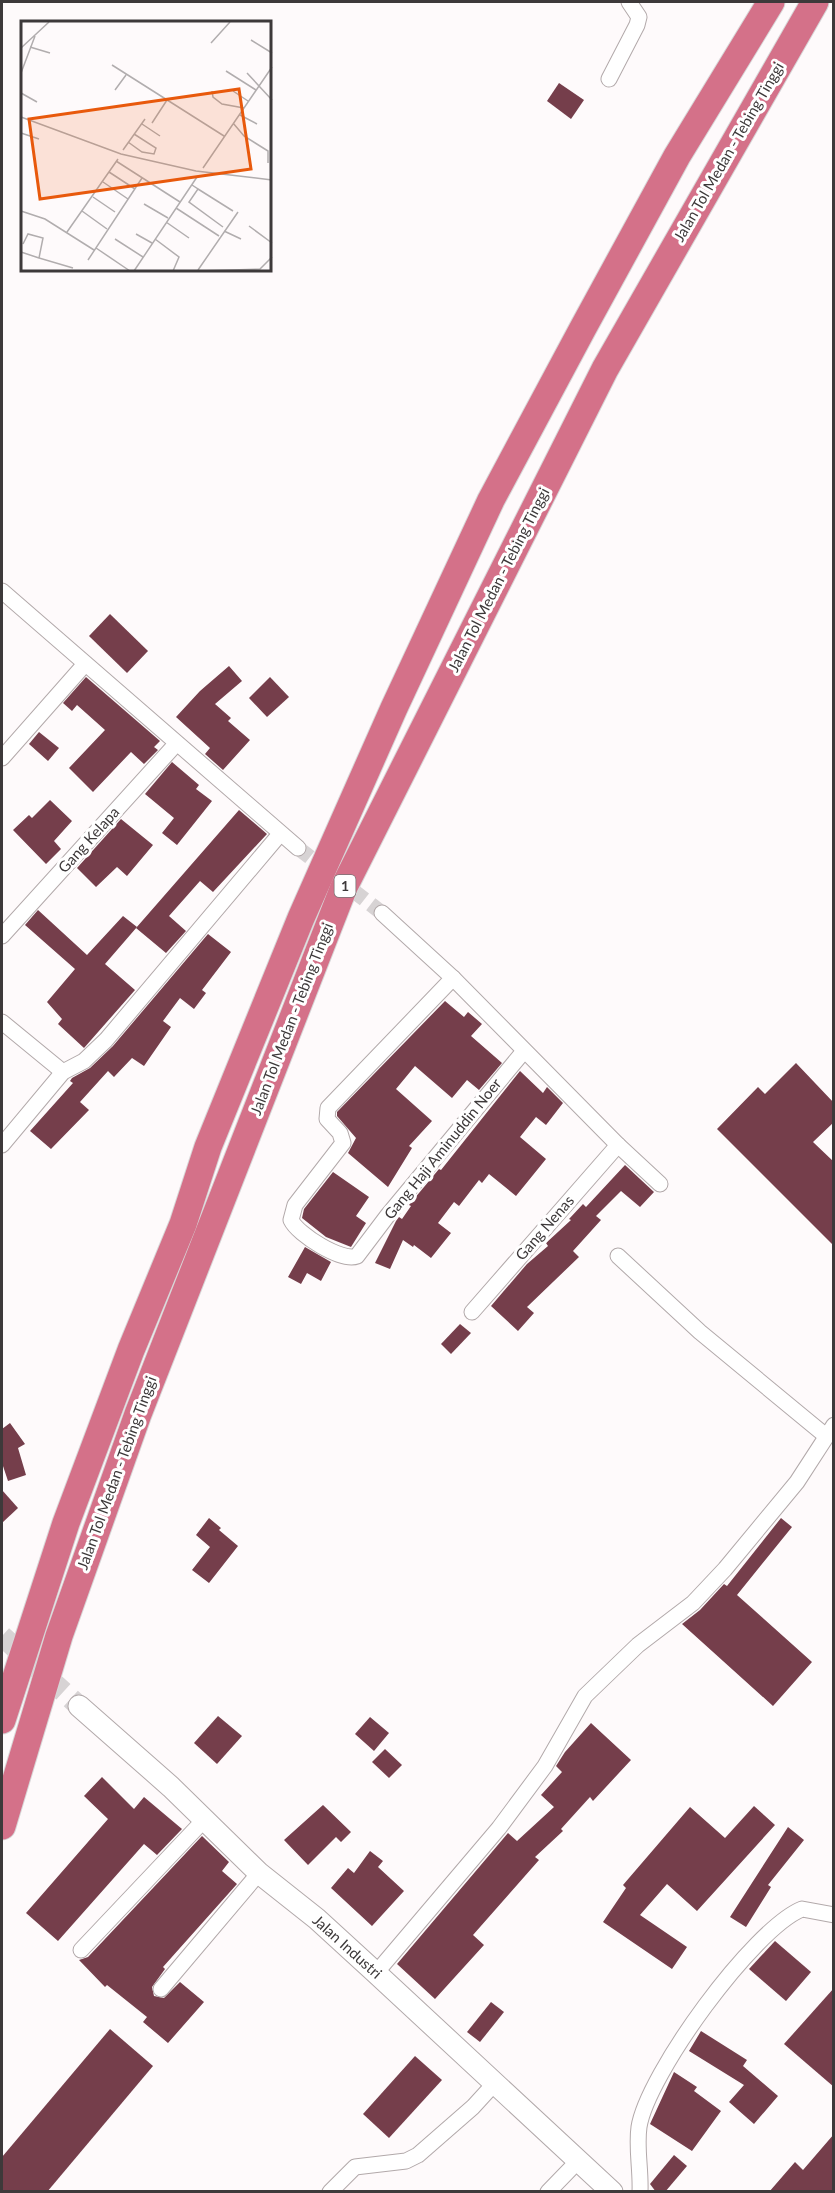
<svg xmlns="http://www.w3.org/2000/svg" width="835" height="2193" font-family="Lato,sans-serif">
<rect width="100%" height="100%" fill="#fefafb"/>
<g fill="#753e4b">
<path d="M 559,83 L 584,100 L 571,119 L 547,101 Z"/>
<path d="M 110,614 L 148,651 L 127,673 L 89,636 Z"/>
<path d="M 229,666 L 242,681 L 215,704 L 231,718 L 228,721 L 250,740 L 223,770 L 205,754 L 210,748 L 176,717 L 200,691 Z"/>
<path d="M 86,677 L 160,741 L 154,747 L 158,750 L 144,764 L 131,752 L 93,792 L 69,768 L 105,730 L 77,705 L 72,711 L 63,703 Z"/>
<path d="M 270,677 L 289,697 L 267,717 L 249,698 Z"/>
<path d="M 39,732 L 59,748 L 48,761 L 29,744 Z"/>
<path d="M 172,762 L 199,785 L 196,789 L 212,801 L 177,845 L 162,833 L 174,818 L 145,794 Z"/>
<path d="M 50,800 L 72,821 L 54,841 L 61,849 L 46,864 L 13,830 L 29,815 L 32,818 Z"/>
<path d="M 239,810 L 267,834 L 213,892 L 200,881 L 169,916 L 186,931 L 166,953 L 136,928 Z"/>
<path d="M 121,819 L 153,845 L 127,876 L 117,867 L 96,887 L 77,868 Z"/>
<path d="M 38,910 L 87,955 L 123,916 L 137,927 L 105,964 L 135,990 L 84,1048 L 58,1024 L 62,1019 L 47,1002 L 75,969 L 25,925 Z"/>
<path d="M 208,934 L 231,952 L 202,990 L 206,993 L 194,1009 L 180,998 L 163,1021 L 171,1027 L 144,1066 L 132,1058 L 114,1077 L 108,1071 L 80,1102 L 89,1110 L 51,1149 L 30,1131 L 73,1083 L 70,1081 L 72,1078 L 90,1068 L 113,1046 Z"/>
<path d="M 445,1001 L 464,1017 L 468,1012 L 482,1024 L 471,1036 L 502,1063 L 479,1090 L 467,1080 L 452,1098 L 415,1066 L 396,1089 L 432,1121 L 409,1146 L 412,1148 L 388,1187 L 348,1153 L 356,1138 L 337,1116 L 337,1112 Z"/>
<path d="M 796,1063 L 834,1103 L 834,1122 L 813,1142 L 834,1162 L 834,1246 L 717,1129 L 758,1087 L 765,1094 Z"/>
<path d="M 520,1071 L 543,1093 L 547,1087 L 563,1103 L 546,1125 L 536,1117 L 520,1137 L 546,1159 L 516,1196 L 489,1174 L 482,1183 L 479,1180 L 459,1206 L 454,1202 L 438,1223 L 451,1233 L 431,1258 L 414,1245 L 413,1247 L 403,1240 L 390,1269 L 375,1263 L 396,1221 L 399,1217 L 402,1219 L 411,1206 L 409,1205 L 439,1169 L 441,1170 Z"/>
<path d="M 625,1165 L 654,1192 L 640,1207 L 621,1191 L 596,1216 L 601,1220 L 573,1251 L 579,1257 L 527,1307 L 534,1313 L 518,1331 L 491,1306 L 527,1264 L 548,1246 L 546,1243 L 571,1220 L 569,1219 L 583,1204 L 586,1207 Z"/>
<path d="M 333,1172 L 369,1197 L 356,1216 L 366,1223 L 351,1247 L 326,1237 L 302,1218 L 304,1209 Z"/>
<path d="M 305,1247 L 331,1262 L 321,1281 L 307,1273 L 301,1284 L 288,1277 Z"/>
<path d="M 460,1324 L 471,1333 L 451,1354 L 441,1344 Z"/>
<path d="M 10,1423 L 25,1444 L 18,1448 L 26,1475 L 8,1481 L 2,1463 L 2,1429 Z"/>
<path d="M 2,1490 L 18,1508 L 2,1523 Z"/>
<path d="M 209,1518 L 221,1528 L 219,1530 L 238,1546 L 209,1583 L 192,1570 L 210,1547 L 196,1535 Z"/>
<path d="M 781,1518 L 792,1527 L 737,1595 L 812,1662 L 773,1706 L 682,1624 L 700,1610 L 724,1584 L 727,1586 Z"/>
<path d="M 218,1716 L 242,1736 L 217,1764 L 194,1743 Z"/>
<path d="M 370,1717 L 389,1733 L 374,1751 L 355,1734 Z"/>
<path d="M 591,1723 L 631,1760 L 593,1801 L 590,1797 L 561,1829 L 563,1831 L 535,1857 L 539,1860 L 473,1935 L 484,1945 L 435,1999 L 397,1964 L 508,1833 L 517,1841 L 554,1807 L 541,1795 L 562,1772 L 556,1766 L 565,1752 Z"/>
<path d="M 385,1749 L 402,1765 L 389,1778 L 372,1762 Z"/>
<path d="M 102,1777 L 134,1809 L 144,1797 L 182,1829 L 157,1855 L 144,1844 L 58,1941 L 26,1913 L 108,1819 L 84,1796 Z"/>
<path d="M 323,1805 L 351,1832 L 341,1842 L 336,1837 L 308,1865 L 284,1840 Z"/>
<path d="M 754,1806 L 775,1825 L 697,1911 L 667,1884 L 640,1915 L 687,1947 L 672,1969 L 603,1922 L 626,1888 L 623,1885 L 690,1807 L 725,1838 Z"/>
<path d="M 788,1827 L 804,1840 L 768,1885 L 771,1887 L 746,1927 L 730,1917 Z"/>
<path d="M 202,1836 L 229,1862 L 222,1871 L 237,1884 L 163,1967 L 165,1969 L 152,1987 L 154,1996 L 164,1998 L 180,1982 L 204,2002 L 168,2043 L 143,2022 L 147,2017 L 107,1985 L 105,1987 L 79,1960 L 88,1957 Z"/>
<path d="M 370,1851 L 383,1861 L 378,1867 L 404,1891 L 372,1926 L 331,1888 L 348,1868 L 354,1873 Z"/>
<path d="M 775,1941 L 811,1972 L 786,2001 L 749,1969 Z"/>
<path d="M 834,1988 L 834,2087 L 784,2044 Z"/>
<path d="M 491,2002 L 504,2012 L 480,2042 L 467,2032 Z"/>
<path d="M 110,2029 L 153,2066 L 47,2192 L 2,2192 L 2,2157 Z"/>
<path d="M 701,2031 L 747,2060 L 743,2066 L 778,2096 L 754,2124 L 729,2102 L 744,2085 L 689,2051 Z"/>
<path d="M 415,2056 L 442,2080 L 389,2138 L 363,2114 Z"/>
<path d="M 674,2072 L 697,2087 L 694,2091 L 721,2111 L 692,2151 L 650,2124 Z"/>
<path d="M 834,2134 L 834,2192 L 769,2192 L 795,2162 L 803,2170 Z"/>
<path d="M 674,2155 L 687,2166 L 665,2192 L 656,2192 L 650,2184 Z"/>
</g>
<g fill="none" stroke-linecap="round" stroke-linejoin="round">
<path stroke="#d7d3d4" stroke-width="15" stroke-dasharray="15 8" stroke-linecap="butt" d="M 298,848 L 382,913"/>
<path stroke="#d7d3d4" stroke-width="21" stroke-dasharray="21 10" stroke-linecap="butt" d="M 2,1636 L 79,1706"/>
<g stroke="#b2a9aa" stroke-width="17">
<g id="street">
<path d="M 609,79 L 637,25 L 639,17 L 629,2"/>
<path d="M 2,591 L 298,848"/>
<path d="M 2,758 L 85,664"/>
<path d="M 382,913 L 453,978 L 618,1145 L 660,1184"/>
<path d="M 2,936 L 176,744"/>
<path d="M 453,978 L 328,1108 L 327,1119 L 340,1133 L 343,1143 L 295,1205 L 291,1220 C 298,1235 342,1262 357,1256 L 388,1215 L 524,1051"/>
<path d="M 2,1022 L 63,1072"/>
<path d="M 2,1145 L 63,1072 L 84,1061 L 106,1040 L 280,834"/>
<path d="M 618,1256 L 700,1332 L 826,1436"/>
<path d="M 472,1312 L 618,1145"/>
<path d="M 81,1950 L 204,1820"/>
<path d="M 376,1973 L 499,1828 L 545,1766 L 585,1696 L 638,1645 L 693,1603 L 725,1569 L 797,1482 L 834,1425"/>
<path d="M 161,1989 L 259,1873"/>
<path d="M 330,2192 L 355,2167 L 406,2161 L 418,2155 L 473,2107 L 494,2084"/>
<path d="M 548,2192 L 579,2160"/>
<path d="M 640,2192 C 641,2170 636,2148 639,2127 C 647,2075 753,1929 802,1909 L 834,1915"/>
</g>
</g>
<g stroke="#b2a9aa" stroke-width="23">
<path id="secondary" d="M 79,1706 L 171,1787 L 259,1873 L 317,1919 L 376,1973 L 612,2192"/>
</g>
<g stroke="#d8d7d8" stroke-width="29">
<g id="highway">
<path d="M 2,1720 L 66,1523 L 131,1350 L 183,1224 L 208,1147 L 301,918 L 394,708 L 491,500 L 583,328 L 677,156 L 771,2"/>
<path d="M 2,1826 L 59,1636 L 138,1414 L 344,887 L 605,369 L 815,2"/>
</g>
</g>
<use href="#street" stroke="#fff" stroke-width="15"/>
<use href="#secondary" stroke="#fff" stroke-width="21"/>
<use href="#highway" stroke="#d47189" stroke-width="27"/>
</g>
<g text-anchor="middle" stroke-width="6" stroke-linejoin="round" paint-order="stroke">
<rect fill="#fff" stroke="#777475" stroke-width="1.5" x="334.5" y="875" width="21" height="22" rx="4.5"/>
<g font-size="14" font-weight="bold" fill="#3d393a">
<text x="345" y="891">1</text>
</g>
<g font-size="15" fill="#3d393a" stroke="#fff">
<text transform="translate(729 152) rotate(-60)" y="5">Jalan Tol Medan - Tebing Tinggi</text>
<text transform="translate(499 580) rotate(-63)" y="5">Jalan Tol Medan - Tebing Tinggi</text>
<text transform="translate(89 840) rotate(-48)" y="5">Gang Kelapa</text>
<text transform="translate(292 1019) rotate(-69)" y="5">Jalan Tol Medan - Tebing Tinggi</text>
<text transform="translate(443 1149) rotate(-51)" y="5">Gang Haji Aminuddin Noer</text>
<text transform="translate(545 1228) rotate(-49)" y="5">Gang Nenas</text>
<text transform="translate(117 1473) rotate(-70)" y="5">Jalan Tol Medan - Tebing Tinggi</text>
<text transform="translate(347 1947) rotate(42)" y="5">Jalan Industri</text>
</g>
</g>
<g transform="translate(21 21)">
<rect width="250" height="250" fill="#fefafb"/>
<path fill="none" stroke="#b1adae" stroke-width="1.5" d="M 230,19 L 251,32M 190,22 L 209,1M 9,26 L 29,32M 0,27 L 28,1M 91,44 L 203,115M 205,50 L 235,69M 0,52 L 14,15M 226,52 L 251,79M 94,69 L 105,54M 191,70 L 192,76 L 201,83 L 223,87M 212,70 L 227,80M 0,72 L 16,81M 219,94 L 236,103M 0,96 L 100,133 L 175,150 L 251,159M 131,102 L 146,79M 212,102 L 223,115 L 247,130 L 247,142M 121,103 L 139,115M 0,112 L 18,118M 107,121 L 121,131 L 133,133 L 135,127 L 113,113M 102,129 L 124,98M 95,140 L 159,181M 182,147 L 251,46M 88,151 L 114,168M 82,161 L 107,178M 171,164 L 177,168 L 168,181 L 202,206M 177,168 L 212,190M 72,176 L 94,191M 123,183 L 147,197M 155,187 L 198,215M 0,190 L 24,198 L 73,229M 61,190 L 86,208M 145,201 L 168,217M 228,205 L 251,222M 203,210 L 220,218M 46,211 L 97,138M 115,213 L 131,222M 94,218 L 122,236M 134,218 L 158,236 L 152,250M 2,223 L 7,213 L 22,217 L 18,237 L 52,247M 75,227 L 109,250M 0,231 L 18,237M 67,239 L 121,157M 177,249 L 217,191M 113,250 L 176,156M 177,250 L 239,248 L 251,236"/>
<path fill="#e8590c" fill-opacity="0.15" stroke="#e8590c" stroke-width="3" d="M 218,68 L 230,148 L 19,178 L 8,98 Z"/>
<rect width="250" height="250" fill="none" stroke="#3d393a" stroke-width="3"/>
</g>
<rect width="835" height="2193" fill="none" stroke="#3d393a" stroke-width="6"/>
</svg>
